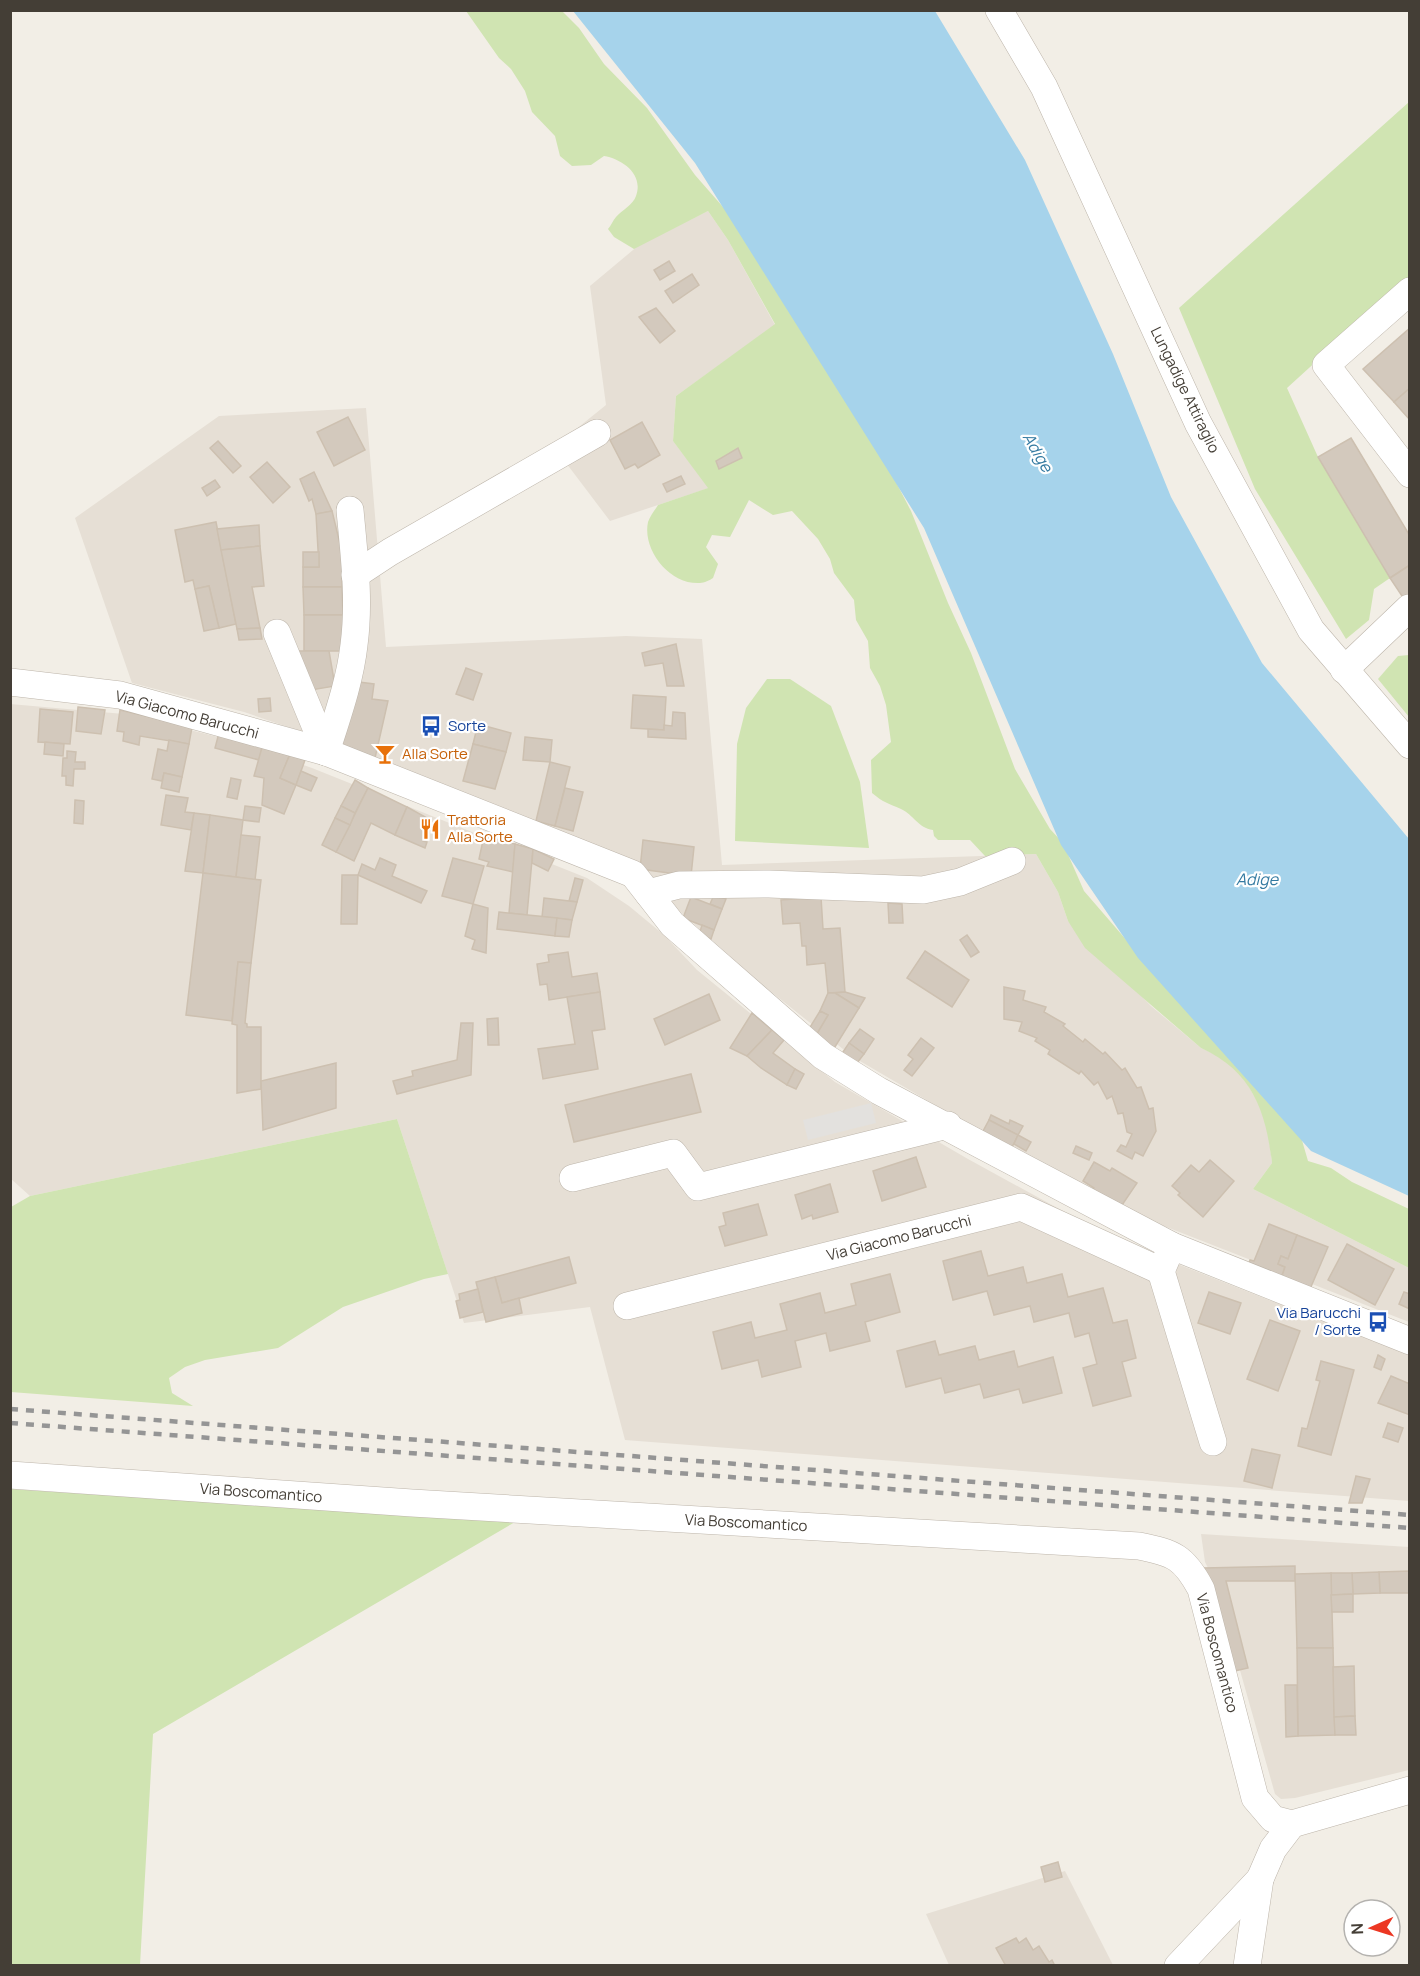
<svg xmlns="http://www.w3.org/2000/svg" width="1420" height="1976" font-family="Manrope,sans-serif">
<rect width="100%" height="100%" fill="#f2eee6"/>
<g fill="#e6dfd5">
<path d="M 708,211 L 728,240 L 775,325 L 676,396 L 673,441 L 709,488 L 610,521 L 554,447 L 606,405 L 590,286 L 639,245 Z"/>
<path d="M 366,408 L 386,647 L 626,636 L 702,639 L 722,865 L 1036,854 L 1058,892 L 1068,921 L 1151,1006 L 1201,1048 L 1224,1058 L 1246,1082 L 1260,1106 L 1268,1130 L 1272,1163 L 1253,1189 L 1409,1268 L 1409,1322 L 1164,1226 L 1086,1189 L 983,1133 L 853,1057 L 760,983 L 647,882 L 323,739 L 244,712 L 132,683 L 75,518 L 219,416 Z"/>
<path d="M 10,704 L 124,714 L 235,741 L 312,768 L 587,878 L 629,906 L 664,935 L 697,970 L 835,1082 L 968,1159 L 1072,1216 L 1152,1254 L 1409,1355 L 1409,1501 L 625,1440 L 590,1307 L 464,1323 L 397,1119 L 30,1196 L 10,1178 Z"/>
<path d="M 1201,1534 L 1409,1547 L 1409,1770 L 1295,1798 L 1281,1799 L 1275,1794 L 1215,1582 L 1205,1562 Z"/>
<path d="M 1065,1871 L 1113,1965 L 949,1965 L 926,1914 Z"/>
</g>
<g fill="#d0e4b2">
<path d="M 466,11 L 562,11 L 579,28 L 604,64 L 647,108 L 695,175 L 730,215 L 885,461 L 911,511 L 948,603 L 971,653 L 1015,769 L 1050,829 L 1063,843 L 1084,891 L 1179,1001 L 1299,1130 L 1308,1161 L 1331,1168 L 1352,1182 L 1409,1209 L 1409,1268 L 1253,1189 L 1272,1163 C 1266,1111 1252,1071 1201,1048 L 1085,948 L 1068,921 L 1058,892 L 1036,854 L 985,856 L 970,840 L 938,840 L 934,836 L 933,830 C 918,828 914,815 901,809 C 888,803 884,803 872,793 L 871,760 L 891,742 L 886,705 L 880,686 L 870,668 L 868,641 L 856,620 L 854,600 L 834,573 L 830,559 L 818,539 L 792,511 L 773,515 L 749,500 L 730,537 L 712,535 L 706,547 L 718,564 L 713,578 C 710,580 704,583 700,583 C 670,585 642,550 648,522 C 650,516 655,510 658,505 L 708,488 L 673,441 L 676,396 L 775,324 L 728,240 L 708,211 L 634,249 L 614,237 L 608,229 C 611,226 613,220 616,217 C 622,210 633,205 636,196 C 644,174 622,159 604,156 L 591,165 L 572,166 L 560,156 L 555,136 L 532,112 L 525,91 L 511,69 L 499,58 Z"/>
<path d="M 1409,102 L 1409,277 L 1287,388 L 1318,457 L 1390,578 L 1374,589 L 1369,620 L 1346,639 L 1255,489 L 1179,308 Z"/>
<path d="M 1409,655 L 1410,655 L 1409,717 L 1378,679 L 1398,656 Z"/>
<path d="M 767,679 L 790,679 L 831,706 L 860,782 L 869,848 L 735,841 L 737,744 L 746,708 Z"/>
<path d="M 397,1119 L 448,1274 L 424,1279 L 343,1307 L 278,1348 L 205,1360 L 185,1367 L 169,1378 L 172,1393 L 193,1406 L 11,1392 L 11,1207 L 30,1196 Z"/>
<path d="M 10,1489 L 515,1522 L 153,1734 L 140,1965 L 11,1965 Z"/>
</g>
<path fill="#e3e1de" d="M 871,1103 L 876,1123 L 808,1140 L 803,1120 Z"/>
<path fill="#a6d3eb" d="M 573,11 L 935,11 L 1025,160 L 1113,354 L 1171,497 L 1262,663 L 1409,839 L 1409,1196 L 1311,1151 L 1138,958 L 1061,845 L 924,528 L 695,163 Z"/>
<g fill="#d3c9bd" stroke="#cdc0b0" stroke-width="1.5">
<path d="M 669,261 L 675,271 L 660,280 L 654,270 Z"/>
<path d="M 692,274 L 699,285 L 673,303 L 665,291 Z"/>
<path d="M 656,308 L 675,331 L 660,343 L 639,317 Z"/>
<path d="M 1410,328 L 1410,388 L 1394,402 L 1363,369 Z"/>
<path d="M 1410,388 L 1410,420 L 1394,402 Z"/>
<path d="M 348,417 L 365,450 L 334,466 L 317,432 Z"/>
<path d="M 642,422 L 660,455 L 638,468 L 635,464 L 625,469 L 610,440 Z"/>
<path d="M 1351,438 L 1410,536 L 1410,565 L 1390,578 L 1318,457 Z"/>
<path d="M 218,441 L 241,466 L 233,473 L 210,448 Z"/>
<path d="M 738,448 L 742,458 L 719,469 L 716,461 Z"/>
<path d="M 267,462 L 290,487 L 273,503 L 250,477 Z"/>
<path d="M 314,472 L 332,511 L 316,514 L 312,499 L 309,501 L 300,479 Z"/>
<path d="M 681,476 L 685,484 L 667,492 L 663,484 Z"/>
<path d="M 215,480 L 220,487 L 207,496 L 202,488 Z"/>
<path d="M 332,511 L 342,552 L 342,587 L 303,587 L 303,567 L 319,567 L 316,514 Z"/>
<path d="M 216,522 L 236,624 L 219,628 L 209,586 L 195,589 L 193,580 L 185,582 L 175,530 Z"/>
<path d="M 259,525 L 260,546 L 221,550 L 217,529 Z"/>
<path d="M 260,546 L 264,586 L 252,587 L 260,628 L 237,629 L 221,550 Z"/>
<rect x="303" y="552" width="16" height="15"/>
<path d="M 1410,565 L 1410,608 L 1390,578 Z"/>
<path d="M 209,586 L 219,628 L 204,631 L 195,589 Z"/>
<path d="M 303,587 L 342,587 L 343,615 L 304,615 Z"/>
<rect x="304" y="615" width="39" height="36"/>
<path d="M 260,628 L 262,639 L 239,640 L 237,629 Z"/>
<path d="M 676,644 L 684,686 L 667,686 L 663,663 L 645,666 L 642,653 Z"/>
<path d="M 292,651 L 329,651 L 335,686 L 305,691 Z"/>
<path d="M 466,668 L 482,674 L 473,700 L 456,694 Z"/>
<path d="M 351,681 L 374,684 L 372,699 L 388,701 L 375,758 L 335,747 Z"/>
<path d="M 633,695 L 666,697 L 664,730 L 631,728 Z"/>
<path d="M 270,698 L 271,711 L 259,712 L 258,699 Z"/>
<path d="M 78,707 L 105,710 L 101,734 L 76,731 Z"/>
<path d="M 40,709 L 73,712 L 70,744 L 38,742 Z"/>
<path d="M 120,710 L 192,727 L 189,744 L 140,736 L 139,745 L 123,741 L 124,732 L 117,731 Z"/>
<path d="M 673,712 L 685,713 L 686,739 L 648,737 L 648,729 L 664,730 L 664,725 L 672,726 Z"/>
<path d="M 478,724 L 511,733 L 506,752 L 473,744 Z"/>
<path d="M 219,733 L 263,744 L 259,760 L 215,748 Z"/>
<path d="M 525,737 L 552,740 L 550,762 L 523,760 Z"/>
<path d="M 169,740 L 189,744 L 182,777 L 164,773 L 162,781 L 152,779 L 158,749 L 167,751 Z"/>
<path d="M 45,742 L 64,744 L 63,756 L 44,754 Z"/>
<path d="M 263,744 L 290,754 L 280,778 L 296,785 L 284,814 L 262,805 L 264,778 L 254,776 Z"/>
<path d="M 473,744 L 506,752 L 495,789 L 463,781 Z"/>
<path d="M 67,751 L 76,752 L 75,762 L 85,762 L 85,769 L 74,769 L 73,786 L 66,785 L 66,776 L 62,776 L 63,758 L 67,758 Z"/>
<path d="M 290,754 L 305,760 L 296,785 L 280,778 Z"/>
<path d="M 550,762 L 570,767 L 555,826 L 536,821 Z"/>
<path d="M 301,771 L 317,778 L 311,791 L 296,785 Z"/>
<path d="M 164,773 L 182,777 L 179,792 L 161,788 Z"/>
<path d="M 231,778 L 241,780 L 237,799 L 227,797 Z"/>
<path d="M 355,780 L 368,788 L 355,813 L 341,806 Z"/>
<path d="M 368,788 L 407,807 L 395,835 L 371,823 L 354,861 L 336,852 Z"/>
<path d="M 565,788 L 583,792 L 573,831 L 555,826 Z"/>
<path d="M 166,795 L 188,798 L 185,812 L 194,813 L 191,830 L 161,825 Z"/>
<path d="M 75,800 L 84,801 L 83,824 L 74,823 Z"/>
<path d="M 245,806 L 261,808 L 259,822 L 243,820 Z"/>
<path d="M 341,806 L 355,813 L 350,825 L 335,818 Z"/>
<path d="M 407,807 L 429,819 L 423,841 L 427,842 L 425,848 L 395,835 Z"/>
<path d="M 194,813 L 210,815 L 203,873 L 185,871 Z"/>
<path d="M 210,815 L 243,820 L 236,877 L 203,873 Z"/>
<path d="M 335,818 L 350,825 L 336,852 L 322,845 Z"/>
<path d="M 241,835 L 260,837 L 255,880 L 236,877 Z"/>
<path d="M 484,836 L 515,844 L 513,872 L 487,866 L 489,862 L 479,859 Z"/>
<path d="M 643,840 L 694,847 L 691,876 L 640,869 Z"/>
<path d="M 515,844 L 533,849 L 527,915 L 509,913 Z"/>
<path d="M 533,849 L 554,859 L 548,871 L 532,863 Z"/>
<path d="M 380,858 L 396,865 L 392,876 L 427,891 L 421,903 L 358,875 L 362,864 L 375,870 Z"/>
<path d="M 453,858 L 484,866 L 473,904 L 442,896 Z"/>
<path d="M 203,873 L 261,880 L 251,963 L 238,962 L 232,1021 L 186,1015 Z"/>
<path d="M 342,875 L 358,875 L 357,924 L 341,924 Z"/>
<path d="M 575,878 L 583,880 L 577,902 L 569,901 Z"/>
<path d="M 714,895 L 726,899 L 722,909 L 710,904 Z"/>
<path d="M 691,897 L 722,909 L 714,930 L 683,918 Z"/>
<path d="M 821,897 L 823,929 L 840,928 L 845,992 L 828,993 L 825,963 L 807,965 L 806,946 L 802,946 L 800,923 L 783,924 L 781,900 Z"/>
<path d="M 544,898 L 577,902 L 572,920 L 542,917 Z"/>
<path d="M 888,903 L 902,904 L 903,923 L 889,923 Z"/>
<path d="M 473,904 L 488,908 L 486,953 L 472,949 L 475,940 L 465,936 Z"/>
<path d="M 499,912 L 557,918 L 555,936 L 497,929 Z"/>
<path d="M 557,918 L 572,920 L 569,937 L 555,936 Z"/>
<path d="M 702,925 L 714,930 L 711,939 L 699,935 Z"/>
<path d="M 967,935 L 979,952 L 971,957 L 960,940 Z"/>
<path d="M 925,951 L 969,980 L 952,1007 L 907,978 Z"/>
<path d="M 568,952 L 572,977 L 597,973 L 600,992 L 549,1000 L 547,984 L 540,985 L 537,964 L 549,962 L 548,955 Z"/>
<path d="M 238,962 L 251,963 L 245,1023 L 247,1024 L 247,1027 L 261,1027 L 261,1089 L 237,1093 L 237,1025 L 232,1024 Z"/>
<path d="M 1004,987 L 1025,991 L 1023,1000 L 1046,1007 L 1044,1012 L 1065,1024 L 1063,1026 L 1083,1042 L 1085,1039 L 1103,1054 L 1105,1052 L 1122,1070 L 1125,1068 L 1137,1088 L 1141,1087 L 1149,1109 L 1153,1108 L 1156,1131 L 1143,1156 L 1135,1152 L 1132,1159 L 1117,1151 L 1121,1145 L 1126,1147 L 1132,1134 L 1127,1132 L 1123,1113 L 1118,1114 L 1112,1096 L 1107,1099 L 1098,1082 L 1094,1085 L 1081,1071 L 1079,1074 L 1048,1054 L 1050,1050 L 1035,1041 L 1037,1038 L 1019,1031 L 1022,1022 L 1004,1019 Z"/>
<path d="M 600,992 L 605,1029 L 592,1031 L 598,1069 L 543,1079 L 538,1049 L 575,1044 L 567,997 Z"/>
<path d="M 845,992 L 865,998 L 859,1008 L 835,993 Z"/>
<path d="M 828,993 L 835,993 L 859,1008 L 830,1055 L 812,1042 L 828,1015 L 820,1011 Z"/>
<path d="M 709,994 L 720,1020 L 665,1045 L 654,1019 Z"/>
<path d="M 820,1011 L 828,1015 L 812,1042 L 804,1037 Z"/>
<path d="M 752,1013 L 772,1030 L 747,1056 L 730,1048 Z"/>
<path d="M 498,1018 L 499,1045 L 488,1045 L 487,1019 Z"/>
<path d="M 461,1023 L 473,1023 L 471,1075 L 397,1094 L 393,1081 L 413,1076 L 412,1071 L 457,1060 Z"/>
<path d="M 860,1029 L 874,1039 L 864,1054 L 849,1043 Z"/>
<path d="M 772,1030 L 784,1040 L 773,1053 L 795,1069 L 787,1085 L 761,1068 L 747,1056 Z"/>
<path d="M 921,1038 L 934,1048 L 912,1076 L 904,1070 L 913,1059 L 908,1055 Z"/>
<path d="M 849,1043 L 864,1054 L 854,1067 L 839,1058 Z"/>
<path d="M 336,1063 L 336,1108 L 263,1130 L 261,1081 Z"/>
<path d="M 795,1069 L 804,1074 L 796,1089 L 787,1085 Z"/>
<path d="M 691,1074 L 701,1112 L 574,1142 L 565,1105 Z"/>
<path d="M 991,1115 L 1009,1124 L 1010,1120 L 1023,1126 L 1018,1135 L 989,1120 Z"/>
<path d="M 989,1120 L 1018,1135 L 1011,1149 L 982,1133 Z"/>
<path d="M 1018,1135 L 1031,1142 L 1026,1151 L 1014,1144 Z"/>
<path d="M 1076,1146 L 1092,1153 L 1089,1160 L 1073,1153 Z"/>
<path d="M 916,1157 L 926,1187 L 882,1201 L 873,1171 Z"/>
<path d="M 1210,1160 L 1234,1181 L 1203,1217 L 1178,1195 L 1180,1193 L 1172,1186 L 1191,1165 L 1199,1172 Z"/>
<path d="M 1094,1162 L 1110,1171 L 1112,1168 L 1137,1183 L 1120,1208 L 1092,1191 L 1094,1188 L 1083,1181 Z"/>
<path d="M 830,1184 L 838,1212 L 813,1219 L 812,1215 L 802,1219 L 795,1195 Z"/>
<path d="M 758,1204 L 767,1235 L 725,1246 L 719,1227 L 726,1225 L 723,1213 Z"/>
<path d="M 1269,1224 L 1297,1235 L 1288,1259 L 1281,1256 L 1278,1264 L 1285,1267 L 1281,1279 L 1248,1267 L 1250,1260 L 1254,1261 Z"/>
<path d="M 1297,1235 L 1328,1247 L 1310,1289 L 1281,1279 L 1285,1267 L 1278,1264 L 1281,1256 L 1288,1259 Z"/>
<path d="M 1347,1244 L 1394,1269 L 1375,1305 L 1328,1280 Z"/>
<path d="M 981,1251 L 988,1276 L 1023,1267 L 1027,1283 L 1062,1274 L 1068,1297 L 1103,1288 L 1113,1323 L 1127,1320 L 1136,1358 L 1122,1362 L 1131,1396 L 1093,1406 L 1083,1368 L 1097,1364 L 1089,1333 L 1075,1337 L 1069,1313 L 1034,1322 L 1030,1306 L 994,1315 L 987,1291 L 953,1300 L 943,1261 Z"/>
<path d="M 569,1257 L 576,1283 L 502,1303 L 495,1277 Z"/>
<path d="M 890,1274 L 900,1312 L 865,1322 L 870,1341 L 830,1351 L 826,1333 L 795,1341 L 801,1367 L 762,1377 L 758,1360 L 722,1369 L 713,1332 L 751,1322 L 755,1338 L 787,1330 L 780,1304 L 820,1293 L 825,1313 L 856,1305 L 851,1284 Z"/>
<path d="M 495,1277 L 502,1303 L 519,1298 L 522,1313 L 486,1322 L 476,1282 Z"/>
<path d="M 478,1289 L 483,1312 L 460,1318 L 456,1301 L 460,1300 L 459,1294 Z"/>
<path d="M 1209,1292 L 1241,1303 L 1230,1334 L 1198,1323 Z"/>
<path d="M 1404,1292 L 1410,1294 L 1410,1309 L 1399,1304 Z"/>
<path d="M 1270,1320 L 1300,1331 L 1278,1391 L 1247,1379 Z"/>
<path d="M 935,1341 L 939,1355 L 975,1346 L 979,1360 L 1014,1351 L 1018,1367 L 1053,1357 L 1062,1393 L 1023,1403 L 1019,1389 L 984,1398 L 980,1384 L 945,1393 L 941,1378 L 906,1387 L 897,1351 Z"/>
<path d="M 1378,1355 L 1385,1359 L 1381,1370 L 1374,1367 Z"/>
<path d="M 1321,1361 L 1354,1370 L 1331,1455 L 1298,1446 L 1302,1428 L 1307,1429 L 1320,1381 L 1316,1380 Z"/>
<path d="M 1391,1376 L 1410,1384 L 1410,1415 L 1378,1403 Z"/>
<path d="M 1388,1423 L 1403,1428 L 1398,1442 L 1383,1437 Z"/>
<path d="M 1252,1449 L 1280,1455 L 1272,1488 L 1244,1481 Z"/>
<path d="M 1356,1476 L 1370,1479 L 1362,1503 L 1349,1503 Z"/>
<path d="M 1295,1566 L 1295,1581 L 1226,1581 L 1248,1668 L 1230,1672 L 1204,1568 Z"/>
<path d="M 1410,1571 L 1410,1593 L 1380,1593 L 1379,1572 Z"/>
<path d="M 1379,1572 L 1380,1593 L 1353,1594 L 1352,1573 Z"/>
<path d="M 1331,1573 L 1352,1573 L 1353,1594 L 1331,1595 Z"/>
<path d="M 1331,1573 L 1333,1648 L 1297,1648 L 1295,1574 Z"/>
<path d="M 1353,1594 L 1353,1612 L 1332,1612 L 1331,1595 Z"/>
<path d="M 1297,1648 L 1333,1648 L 1335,1735 L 1298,1736 Z"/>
<path d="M 1354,1666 L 1355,1716 L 1334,1717 L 1333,1667 Z"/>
<path d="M 1285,1685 L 1297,1685 L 1298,1736 L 1286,1737 Z"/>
<path d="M 1355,1716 L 1356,1735 L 1335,1735 L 1334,1717 Z"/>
<path d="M 1058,1862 L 1062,1877 L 1045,1882 L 1041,1867 Z"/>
<path d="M 1016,1938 L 1019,1943 L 1026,1938 L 1033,1950 L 1039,1946 L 1049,1962 L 1052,1960 L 1055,1966 L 1006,1966 L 996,1948 Z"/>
</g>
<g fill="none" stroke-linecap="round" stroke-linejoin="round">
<g stroke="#bdb5aa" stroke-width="28">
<g id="minor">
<path d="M 999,10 L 1044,87 L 1198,423 L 1311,630 L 1410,745"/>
<path d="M 1410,291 L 1326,365 L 1410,474"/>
<path d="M 355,575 L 390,552 L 597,433"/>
<path d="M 277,633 L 326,752"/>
<path d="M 1344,670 L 1409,608"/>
<path d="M 10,682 L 120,695 L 326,752 L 633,874 L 672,924 L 823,1056 L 879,1091 L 1172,1246 L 1410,1341"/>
<path d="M 326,752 C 337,717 350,681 354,645 C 360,600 354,554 350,510"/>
<path d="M 648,893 L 679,885 L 769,884 L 923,890 L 960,882 L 1012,861"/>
<path d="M 573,1178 L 673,1153 L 698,1187 L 948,1125"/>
<path d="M 1161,1271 L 1213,1442"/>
<path d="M 627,1306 L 1021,1207 L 1161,1271 L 1172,1246"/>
<path d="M 10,1475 L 412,1503 L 1139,1546 C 1174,1553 1184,1557 1201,1589 L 1255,1798 L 1273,1819 L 1292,1824 L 1410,1790"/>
<path d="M 1178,1966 L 1260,1879"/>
<path d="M 1247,1966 L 1260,1879 L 1273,1849 L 1292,1824"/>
</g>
</g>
<use href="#minor" stroke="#fff" stroke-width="27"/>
<g stroke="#959595" stroke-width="4.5" stroke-dasharray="8 8" stroke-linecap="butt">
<path d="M 10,1409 L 1410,1515"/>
<path d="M 10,1423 L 1410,1528"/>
</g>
</g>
<defs>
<g id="bus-bare" transform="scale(1.62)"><path d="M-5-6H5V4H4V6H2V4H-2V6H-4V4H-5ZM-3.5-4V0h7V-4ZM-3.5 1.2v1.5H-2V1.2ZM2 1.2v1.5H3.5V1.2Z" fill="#1a4fb4" stroke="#fff" stroke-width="2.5" paint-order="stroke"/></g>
<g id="bar-bare" transform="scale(1.62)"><path d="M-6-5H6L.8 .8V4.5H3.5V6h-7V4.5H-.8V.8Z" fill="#e8710a" stroke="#fff" stroke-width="2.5" paint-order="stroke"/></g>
<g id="restaurant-bare" transform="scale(1.62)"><path d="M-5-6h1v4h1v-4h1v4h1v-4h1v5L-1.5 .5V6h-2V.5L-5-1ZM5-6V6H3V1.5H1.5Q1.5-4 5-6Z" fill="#e8710a" stroke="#fff" stroke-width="2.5" paint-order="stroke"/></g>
</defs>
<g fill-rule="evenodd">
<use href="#bus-bare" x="431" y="726"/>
<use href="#bar-bare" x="385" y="754"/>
<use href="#restaurant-bare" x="430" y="829"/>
<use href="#bus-bare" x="1378" y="1322"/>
</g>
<g text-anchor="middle" stroke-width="4.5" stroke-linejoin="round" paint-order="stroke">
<g font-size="15" fill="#443e36" stroke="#fff">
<text transform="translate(1185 390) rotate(64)" y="5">Lungadige Attiraglio</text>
<text transform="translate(187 715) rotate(15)" y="5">Via Giacomo Barucchi</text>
<text transform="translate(899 1238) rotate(-14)" y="5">Via Giacomo Barucchi</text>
<text transform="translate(261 1493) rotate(4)" y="5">Via Boscomantico</text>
<text transform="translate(746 1523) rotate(3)" y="5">Via Boscomantico</text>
<text transform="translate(1217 1653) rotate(75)" y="5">Via Boscomantico</text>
</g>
<g font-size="15" fill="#164399" stroke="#fff" text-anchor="start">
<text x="448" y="731">Sorte</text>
<text x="1361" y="1318" text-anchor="end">Via Barucchi<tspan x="1361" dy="17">/ Sorte</tspan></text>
</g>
<g font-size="15" fill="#c56008" stroke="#fff" text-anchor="start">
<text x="402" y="759">Alla Sorte</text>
<text x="447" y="825">Trattoria<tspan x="447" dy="17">Alla Sorte</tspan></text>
</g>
<g font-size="16" font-style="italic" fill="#347aa1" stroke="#fff">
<text transform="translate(1038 452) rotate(60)" y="6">Adige</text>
<text x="1257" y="885">Adige</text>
</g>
</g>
<rect width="1420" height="1976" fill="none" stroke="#443e36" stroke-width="24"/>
<g transform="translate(1372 1928) rotate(267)"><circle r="28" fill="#ffffff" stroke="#b4b2af" stroke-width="1.5"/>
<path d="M0-4.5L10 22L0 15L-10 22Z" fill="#ec3723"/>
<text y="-9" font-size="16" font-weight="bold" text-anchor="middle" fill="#443e36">N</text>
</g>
</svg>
